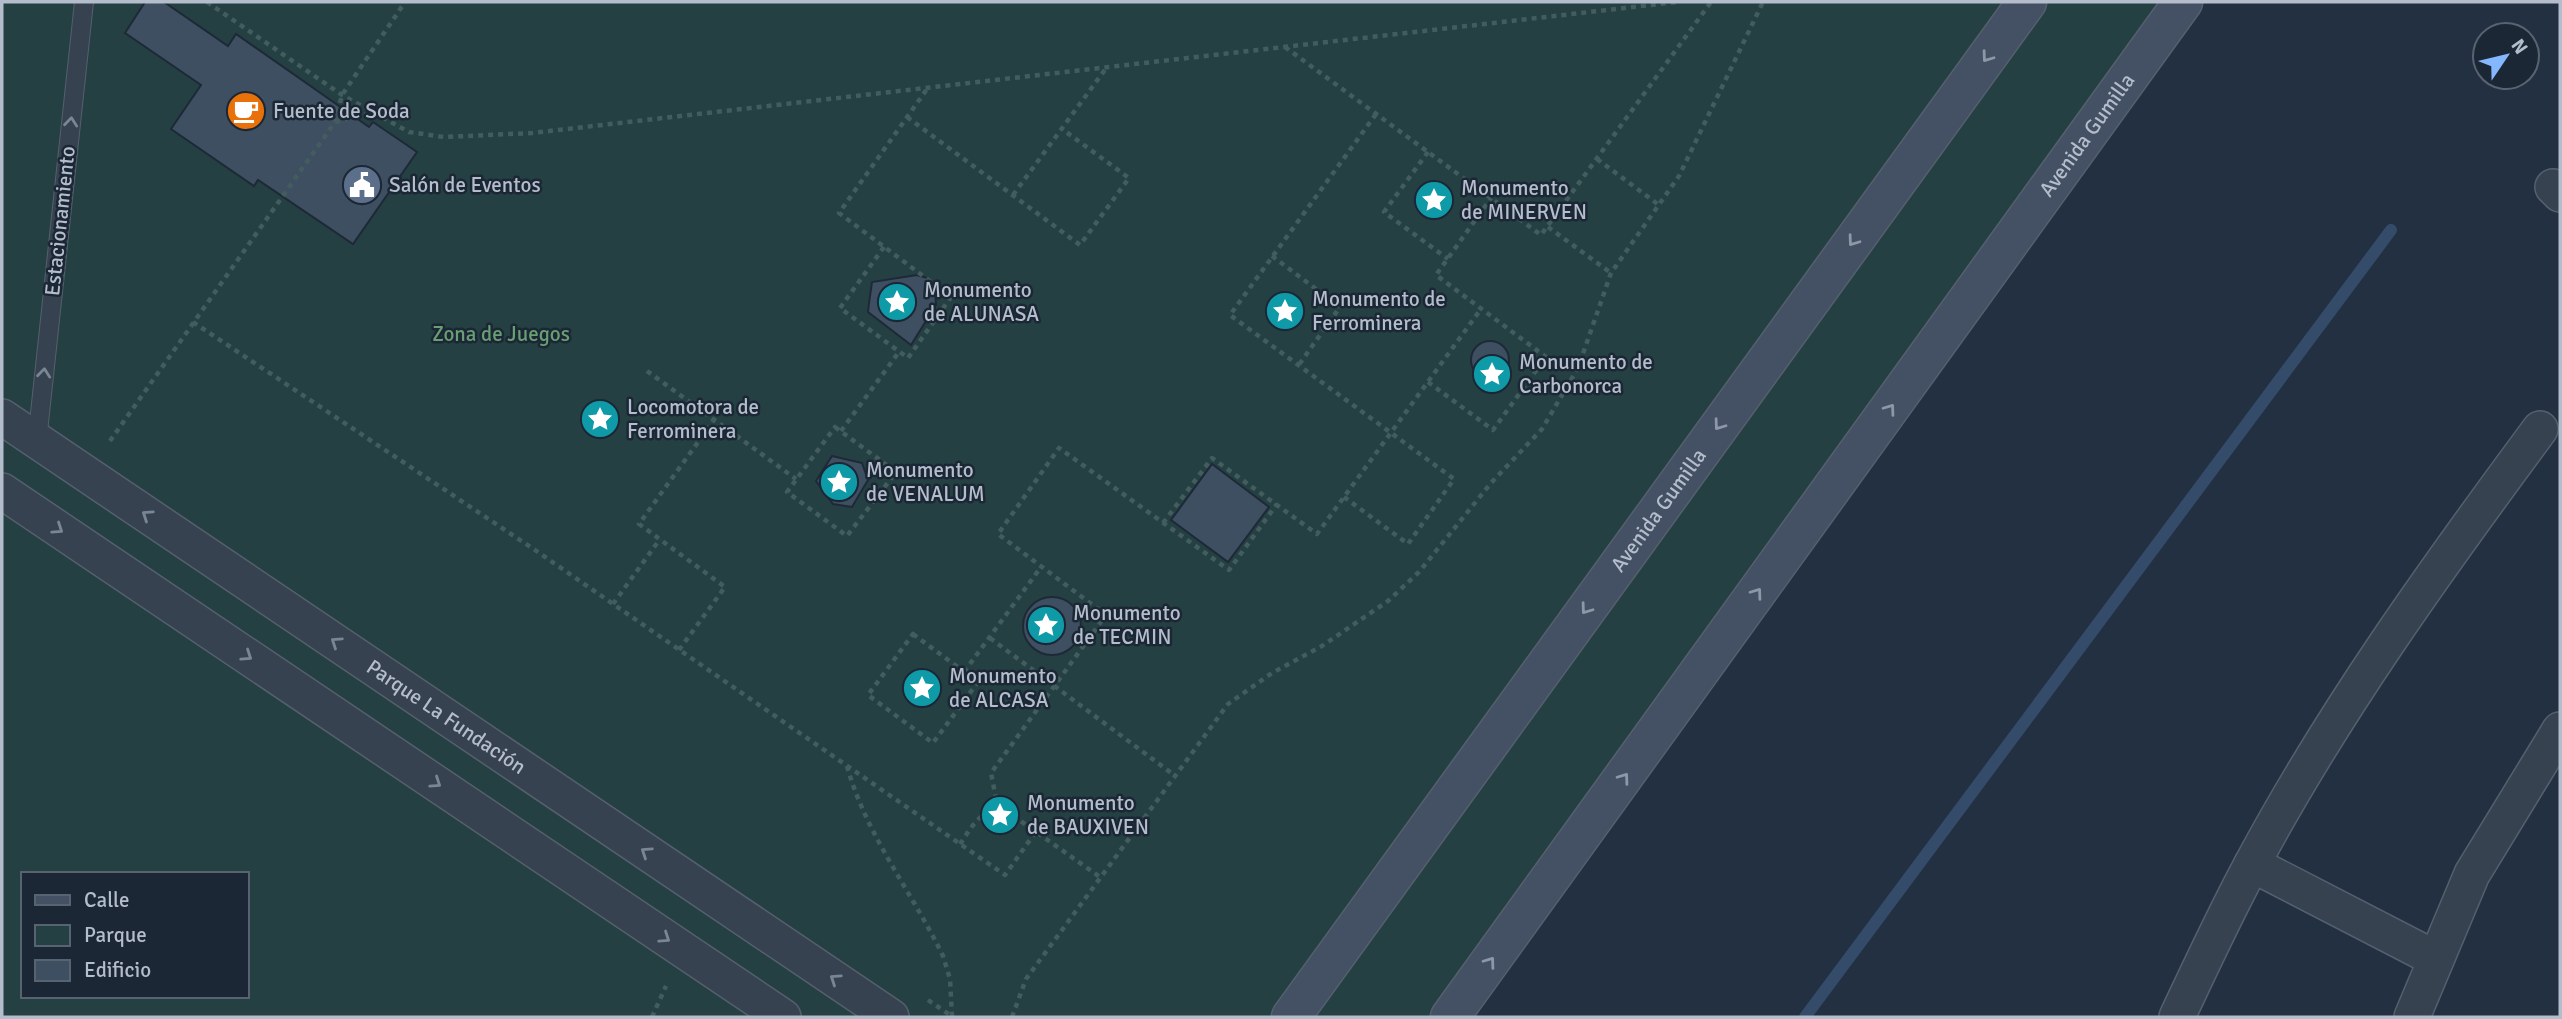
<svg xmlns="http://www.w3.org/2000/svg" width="2562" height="1019" font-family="Signika,sans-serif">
<rect width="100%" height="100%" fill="#223041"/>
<g fill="#254042" fill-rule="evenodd">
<path d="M 2,2 L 2027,2 L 1291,1017 L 2,1017 ZM 23,874 L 247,874 L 247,996 L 23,996 Z"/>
<path d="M 2037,2 L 2175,2 L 1443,1017 L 1299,1017 Z"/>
</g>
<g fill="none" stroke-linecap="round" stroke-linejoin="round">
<path stroke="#344c6a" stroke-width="12" d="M 1805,1017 L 2391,230"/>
</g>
<g fill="#3e4f61" stroke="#1e2938" stroke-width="2">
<path d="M 145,2 L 164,2 L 228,46 L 236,34 L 369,127 L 373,122 L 417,152 L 353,244 L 258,180 L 254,186 L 171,129 L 201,85 L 125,33 Z"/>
<path d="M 917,275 L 927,278 L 935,288 L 936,305 L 911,345 L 868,312 L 869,303 L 872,282 Z"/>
<circle cx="1490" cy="360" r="19"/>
<path d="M 832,456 L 862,463 L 868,480 L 852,507 L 833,504 L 816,481 Z"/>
<path d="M 1212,464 L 1269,507 L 1228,562 L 1171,520 Z"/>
<circle cx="1052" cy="626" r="29"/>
</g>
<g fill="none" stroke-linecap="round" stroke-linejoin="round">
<g stroke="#55606e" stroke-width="20">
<path id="lane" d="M 37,441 L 84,2"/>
</g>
<g stroke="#55606e" stroke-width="38">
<g id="street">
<path d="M 2553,187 L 2560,194"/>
<path id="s1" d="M 2,417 L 891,1017"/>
<path d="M 2,491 L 783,1017"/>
<path d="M 2252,864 L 2436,959"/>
<path d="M 2177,1017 C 2201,966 2225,914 2252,864 C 2334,711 2437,568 2540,429"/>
<path d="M 2412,1017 L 2472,874 L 2560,730"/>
</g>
</g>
<g stroke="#55606e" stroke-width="41">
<g id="secondary">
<path id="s2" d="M 1291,1017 L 2027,2"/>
<path id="s3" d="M 1450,1017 L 2183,2"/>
</g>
</g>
<g stroke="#435d5f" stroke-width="4.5" stroke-dasharray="5 5" stroke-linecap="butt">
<path d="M 207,2 L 342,95 L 409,132 L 444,137 L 532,133 L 1677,2"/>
<path d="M 1285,47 L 1541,235 L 1711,2"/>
<path d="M 907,117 L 1080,245 L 1129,178 L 1062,129"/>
<path d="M 335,122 L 372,113"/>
<path d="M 1428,152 L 1384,212 L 1448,259"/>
<path d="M 1597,159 L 1659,205"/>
<path d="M 1013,195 L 1107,67"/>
<path d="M 1548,227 L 1611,273"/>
<path d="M 884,247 L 840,308 L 908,358 L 951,297 L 839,213 L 927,89"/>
<path d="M 1272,256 L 1340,307 L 1298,366"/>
<path d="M 193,322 L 535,550 L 1005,875 L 1037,830"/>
<path d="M 647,371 L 796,479"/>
<path d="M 1428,382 L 1493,430 L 1546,357 L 1436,275 L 1491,198"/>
<path d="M 835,427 L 896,472 L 847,536 L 787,492 Z"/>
<path d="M 841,431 L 899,352"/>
<path d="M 110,441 L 335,122 L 342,95 L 405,2"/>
<path d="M 1344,497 L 1408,544 L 1454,479 L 1230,315 L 1376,114"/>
<path d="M 1163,523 L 1212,458 L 1317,534 L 1481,309"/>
<path d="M 613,604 L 660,539"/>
<path d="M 913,634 L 978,682 L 933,743 L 868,695 Z"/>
<path d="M 990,638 L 1174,775"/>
<path d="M 679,650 L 725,587 L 639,524 L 714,420"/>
<path d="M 964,672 L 1041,567"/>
<path d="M 847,766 C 866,835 912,892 943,956 L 950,979 L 952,1016"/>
<path d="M 998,809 L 991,773 L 1106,615 L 998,534 L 1059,448 L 1229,570 L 1277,504"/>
<path d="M 960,844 C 972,827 982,806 1005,810 L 1100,877"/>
<path d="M 928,1000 L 953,1017"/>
<path d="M 652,1017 L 666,986"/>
<path d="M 1012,1017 L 1026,979 L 1228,704 L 1272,673 L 1322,646 L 1388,601 L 1419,572 L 1491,483 L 1542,429 L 1578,368 L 1611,273 L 1679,176 L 1763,2"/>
</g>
<use href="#lane" stroke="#374251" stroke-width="18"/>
<use href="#street" stroke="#374251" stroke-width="35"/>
<use href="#secondary" stroke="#445164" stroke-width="38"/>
</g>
<defs><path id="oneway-chevron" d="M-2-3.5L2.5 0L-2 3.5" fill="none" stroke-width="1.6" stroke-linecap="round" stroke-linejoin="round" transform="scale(1.75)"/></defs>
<g stroke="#8c97a7">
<use href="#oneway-chevron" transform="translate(1987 57) rotate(126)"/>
<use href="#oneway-chevron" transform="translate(1853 241) rotate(126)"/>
<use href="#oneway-chevron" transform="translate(1890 409) rotate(-54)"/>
<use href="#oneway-chevron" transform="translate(1719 425) rotate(126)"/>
<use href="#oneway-chevron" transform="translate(1757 593) rotate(-54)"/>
<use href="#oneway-chevron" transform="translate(1586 609) rotate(126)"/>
<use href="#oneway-chevron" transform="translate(1624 778) rotate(-54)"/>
<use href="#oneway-chevron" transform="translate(1490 962) rotate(-54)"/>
</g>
<g stroke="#7b8694">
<use href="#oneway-chevron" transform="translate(71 122) rotate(-84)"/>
<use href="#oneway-chevron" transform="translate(44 373) rotate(-84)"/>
<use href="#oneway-chevron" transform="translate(147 515) rotate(-146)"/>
<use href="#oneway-chevron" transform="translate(58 529) rotate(34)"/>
<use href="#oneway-chevron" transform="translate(336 642) rotate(-146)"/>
<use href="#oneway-chevron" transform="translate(247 656) rotate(34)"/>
<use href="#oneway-chevron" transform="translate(436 783) rotate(34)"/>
<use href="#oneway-chevron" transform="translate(646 852) rotate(-146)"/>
<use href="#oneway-chevron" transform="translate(665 938) rotate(34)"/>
<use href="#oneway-chevron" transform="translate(835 979) rotate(-146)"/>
</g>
<defs>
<g id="cafe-disc" transform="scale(2.0125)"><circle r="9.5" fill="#e8710a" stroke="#1c2736"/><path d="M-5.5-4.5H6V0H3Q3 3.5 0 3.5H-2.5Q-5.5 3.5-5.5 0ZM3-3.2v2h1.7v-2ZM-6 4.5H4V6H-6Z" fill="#fff"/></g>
<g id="civic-disc" transform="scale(2.0125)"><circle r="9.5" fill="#5c6f8a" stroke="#1c2736"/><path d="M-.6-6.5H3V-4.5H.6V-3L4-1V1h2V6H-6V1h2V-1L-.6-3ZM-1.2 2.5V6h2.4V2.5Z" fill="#fff"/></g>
<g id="sight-disc" transform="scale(2.0125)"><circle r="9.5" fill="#0f9aa8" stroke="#1c2736"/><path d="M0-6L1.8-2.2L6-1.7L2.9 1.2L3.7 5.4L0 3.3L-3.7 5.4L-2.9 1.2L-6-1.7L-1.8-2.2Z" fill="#fff"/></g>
</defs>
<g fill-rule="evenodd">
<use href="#cafe-disc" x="246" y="111"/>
<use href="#civic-disc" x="362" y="185"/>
<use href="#sight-disc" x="1434" y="200"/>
<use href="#sight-disc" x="897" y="302"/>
<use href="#sight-disc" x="1285" y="311"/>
<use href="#sight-disc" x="1492" y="374"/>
<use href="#sight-disc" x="600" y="419"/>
<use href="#sight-disc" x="839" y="482"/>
<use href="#sight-disc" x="1046" y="625"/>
<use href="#sight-disc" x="922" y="688"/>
<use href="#sight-disc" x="1000" y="815"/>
</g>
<g text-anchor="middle" stroke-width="5" stroke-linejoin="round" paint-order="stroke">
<g font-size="21" fill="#b3bdcb" stroke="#1c2736" text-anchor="start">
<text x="273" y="118">Fuente de Soda</text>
<text x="389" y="192">Salón de Eventos</text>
<text x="1461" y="195">Monumento<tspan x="1461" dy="24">de MINERVEN</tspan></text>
<text x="924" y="297">Monumento<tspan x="924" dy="24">de ALUNASA</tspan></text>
<text x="1312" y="306">Monumento de<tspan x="1312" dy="24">Ferrominera</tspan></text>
<text x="1519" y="369">Monumento de<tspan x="1519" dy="24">Carbonorca</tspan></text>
<text x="627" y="414">Locomotora de<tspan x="627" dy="24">Ferrominera</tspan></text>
<text x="866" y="477">Monumento<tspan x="866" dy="24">de VENALUM</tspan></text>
<text x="1073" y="620">Monumento<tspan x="1073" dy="24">de TECMIN</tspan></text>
<text x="949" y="683">Monumento<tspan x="949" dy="24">de ALCASA</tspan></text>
<text x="1027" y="810">Monumento<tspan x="1027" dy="24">de BAUXIVEN</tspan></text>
</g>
<g font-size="21" fill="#b3bdcb" stroke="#1c2736">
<text dy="7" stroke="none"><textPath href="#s3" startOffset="1088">Avenida Gumilla</textPath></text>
<text transform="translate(60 221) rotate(-84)" y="7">Estacionamiento</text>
<text dy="7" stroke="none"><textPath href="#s2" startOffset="626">Avenida Gumilla</textPath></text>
<text dy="7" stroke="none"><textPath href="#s1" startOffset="536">Parque La Fundación</textPath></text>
</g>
<g font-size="21" fill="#689f73" stroke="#1c2736">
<text x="501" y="341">Zona de Juegos</text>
</g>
</g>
<rect width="2562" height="1019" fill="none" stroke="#b3bdcb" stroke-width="7"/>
<rect x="21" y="872" width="228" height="126" fill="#1c2736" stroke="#586372" stroke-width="2"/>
<rect x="35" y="895" width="35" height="10" fill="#445164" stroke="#586372" stroke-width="2"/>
<text x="84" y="907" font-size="21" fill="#b3bdcb">Calle</text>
<rect x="35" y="925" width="35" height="21" fill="#254042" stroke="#586372" stroke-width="2"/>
<text x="84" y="942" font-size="21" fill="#b3bdcb">Parque</text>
<rect x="35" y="960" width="35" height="21" fill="#3e4f61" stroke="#586372" stroke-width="2"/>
<text x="84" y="977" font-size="21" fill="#b3bdcb">Edificio</text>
<g transform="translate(2506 56) rotate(55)"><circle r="33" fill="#1c2736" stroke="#586372" stroke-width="2"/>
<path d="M0-5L12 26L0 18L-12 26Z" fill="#85b7ff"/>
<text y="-10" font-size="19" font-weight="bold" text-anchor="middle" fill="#b3bdcb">N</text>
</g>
</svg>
